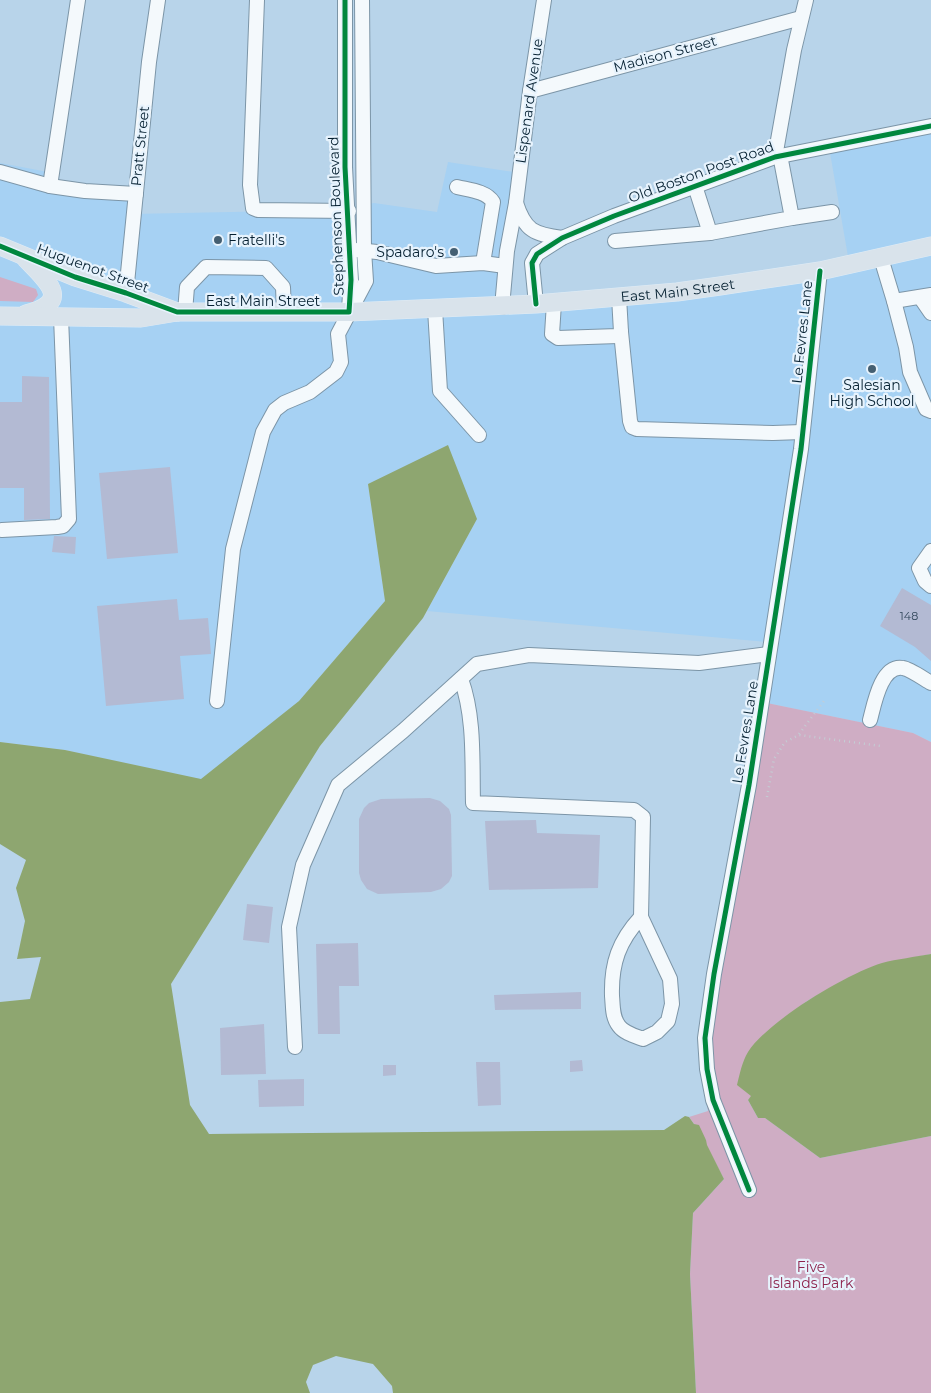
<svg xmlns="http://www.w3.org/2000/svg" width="931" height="1393" font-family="Montserrat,sans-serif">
<rect width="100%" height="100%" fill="#b8d4ea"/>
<path fill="#a6d1f3" d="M 931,129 L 931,742 L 913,733 L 757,701 L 766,642 L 427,611 L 477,519 L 368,484 L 385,601 L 299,701 L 201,780 L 65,750 L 0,742 L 0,163 L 48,172 L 52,188 L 132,195 L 131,214 L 332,210 L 374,203 L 437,212 L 448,162 L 514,172 L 498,302 L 850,268 L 829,147 Z"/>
<g fill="#cfadc4">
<path d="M 0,277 L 36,289 L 38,295 L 33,302 L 0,301 Z"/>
<path d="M 757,701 L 913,733 L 931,742 L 931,954 L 881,964 L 848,978 L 807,1001 L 771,1029 L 752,1096 L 748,1100 L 758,1118 L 765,1118 L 820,1158 L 931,1136 L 931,1393 L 696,1393 L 690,1274 L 693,1213 L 724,1179 L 706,1145 L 706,1140 L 689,1117 L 708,1111 L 699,1056 L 703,1005 Z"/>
</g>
<g fill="#8ea670">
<path d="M 448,445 L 477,519 L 423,618 L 320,746 L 171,984 L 190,1105 L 209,1134 L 664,1130 L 685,1116 L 689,1117 L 694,1124 L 699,1125 L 706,1140 L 707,1145 L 724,1179 L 693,1213 L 690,1274 L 696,1393 L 393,1393 L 392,1386 L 373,1364 L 336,1356 L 313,1365 L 306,1382 L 310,1393 L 0,1393 L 0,1002 L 30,999 L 41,957 L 17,959 L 25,921 L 16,888 L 26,860 L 0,844 L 0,742 L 65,750 L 201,779 L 299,701 L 385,601 L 368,484 Z"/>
<path d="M 931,954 L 931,1136 L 820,1158 L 765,1118 L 758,1118 L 748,1100 L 751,1096 L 737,1085 C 740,1073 742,1062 748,1052 C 768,1021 846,974 882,963 C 897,959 915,957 931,954 Z"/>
</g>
<g fill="#b3bad3">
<path d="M 22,376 L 49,377 L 50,519 L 24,520 L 24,488 L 0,488 L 0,402 L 22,402 Z"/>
<path d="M 170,467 L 178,553 L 107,559 L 99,473 Z"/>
<path d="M 54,536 L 76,537 L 75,554 L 52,552 Z"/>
<path d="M 902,588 L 931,605 L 931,661 L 915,647 L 880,626 Z"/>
<path d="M 177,599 L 179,620 L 208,618 L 211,654 L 180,656 L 184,699 L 106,706 L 97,606 Z"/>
<path d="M 430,798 L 440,801 L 449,809 L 451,815 L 452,876 L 449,882 L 441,889 L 431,892 L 378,894 L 367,889 L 361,880 L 359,873 L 359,819 L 364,808 L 369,803 L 381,799 Z"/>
<path d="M 536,820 L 537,833 L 600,835 L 598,888 L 489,890 L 485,821 Z"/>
<path d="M 247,904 L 273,907 L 269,943 L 243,940 Z"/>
<path d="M 358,943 L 359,986 L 339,986 L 340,1034 L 318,1034 L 316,944 Z"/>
<path d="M 581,992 L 581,1009 L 495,1010 L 494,995 Z"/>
<path d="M 264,1024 L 266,1074 L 221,1075 L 220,1028 Z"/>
<path d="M 582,1060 L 583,1071 L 570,1072 L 570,1061 Z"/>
<path d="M 476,1062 L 500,1062 L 501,1105 L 478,1106 Z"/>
<path d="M 383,1065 L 396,1065 L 396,1075 L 383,1076 Z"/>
<path d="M 304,1079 L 304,1106 L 259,1107 L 258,1080 Z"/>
</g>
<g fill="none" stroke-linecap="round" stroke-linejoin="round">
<g stroke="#7c95a7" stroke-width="16">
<g id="minor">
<path d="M 257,0 L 250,185 L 253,208 L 258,210 L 349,211"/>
<path d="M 345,0 L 345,167 L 351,280 L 349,309"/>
<path d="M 530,91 L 801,18"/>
<path d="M 775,157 L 794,50 L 806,0"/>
<path d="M 0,172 L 50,186 L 85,191 L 136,194"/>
<path d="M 50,186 L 78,0"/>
<path d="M 457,187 C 469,190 486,191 493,202 L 483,263"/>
<path d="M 516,203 C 525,231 534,234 562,238"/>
<path d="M 792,218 L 832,212"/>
<path d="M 710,233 L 792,218 L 780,155"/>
<path d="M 615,241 L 710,233 L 695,186"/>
<path d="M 357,250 L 377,252 L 436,266 L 483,263 L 505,266"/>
<path d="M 881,258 L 894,301 L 906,347 L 910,372 L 926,409 L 931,411"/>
<path d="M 126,293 L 149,62 L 158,0"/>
<path d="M 920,297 L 931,313"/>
<path d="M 894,301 L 931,295"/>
<path d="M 554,303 L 552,334 L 558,338 L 618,336 L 621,332 L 619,297"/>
<path d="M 536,304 L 532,263 L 537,254 L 562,238 L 614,216 L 775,157 L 931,126"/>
<path d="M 502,307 L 507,251 L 516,203 L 530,91 L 544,0"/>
<path d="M 435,309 L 440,391 L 479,435"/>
<path d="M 185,312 L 187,287 L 206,267 L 266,268 L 283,287 L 284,311"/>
<path d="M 621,332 L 630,421 L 632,427 L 637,429 L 773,433 L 802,432"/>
<path d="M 2,530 L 57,527 L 63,526 L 69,519 L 61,317"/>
<path d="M 931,551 L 919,568 L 925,581 L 931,586"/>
<path d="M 461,679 C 475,717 472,763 473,803 L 634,810 L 643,817 L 641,917 L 670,979 L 672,1004 L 668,1021 L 657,1032 L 643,1039 C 635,1036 624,1033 619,1026 C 612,1017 613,1006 612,996 C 611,963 619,941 641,917"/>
<path d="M 217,701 L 233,549 L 263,432 L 275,410 L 284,403 L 310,392 L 336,372 L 341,362 L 338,334 L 366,281 L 364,250 L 362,0"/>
<path d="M 870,720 C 874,705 881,664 903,668 C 910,669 924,679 931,683"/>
<path d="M 295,1047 L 289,927 L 303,865 L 338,785 L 403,731 L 477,664 L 529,655 L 699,663 L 769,654"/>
<path d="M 749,1190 L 713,1100 L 707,1069 L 705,1038 L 714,974 L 749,785 L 801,449 L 820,271"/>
</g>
</g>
<g stroke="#dfecf6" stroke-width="19">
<g id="major">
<path d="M 0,246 L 75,277 L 126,293 L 177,312"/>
<path d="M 26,259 C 46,280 74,302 26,314"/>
<path id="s1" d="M 0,316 L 141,318 L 177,312 L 349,312 L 536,304 L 677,292 L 720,286 L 820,271 L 931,246"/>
</g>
</g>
<g stroke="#c4cdd4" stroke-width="2.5" stroke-dasharray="1 4" stroke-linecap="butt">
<path d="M 799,734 L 824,701"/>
<path d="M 767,797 L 774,759 L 785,742 L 799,735 L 881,746"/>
</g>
<use href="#minor" stroke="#f4f9fc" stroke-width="14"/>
<use href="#major" stroke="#d9e3eb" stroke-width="18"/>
<g stroke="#e7f3fd" stroke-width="8">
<g id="cycleway">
<path d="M 0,246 L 75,277 L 126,293 L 177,312 L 349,312 L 351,280 L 345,167 L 345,0"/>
<path d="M 536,304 L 532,263 L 537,254 L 562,238 L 614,216 L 775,157 L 931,126"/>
<path d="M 749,1190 L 713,1100 L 707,1069 L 705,1038 L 714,974 L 749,785 L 801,449 L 820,271"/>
</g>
</g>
<use href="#cycleway" stroke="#00873e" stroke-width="5"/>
</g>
<g fill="#445f72" stroke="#e7f3fd" stroke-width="2">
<circle cx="218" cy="240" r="5"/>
<circle cx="454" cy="252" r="5"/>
<circle cx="872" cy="369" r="5"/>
</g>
<g text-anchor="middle" stroke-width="4.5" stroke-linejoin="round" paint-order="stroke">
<g font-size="11" fill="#30465a">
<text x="909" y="620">148</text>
</g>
<g font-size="14" fill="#052031" stroke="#e7f3fd">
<text transform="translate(665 54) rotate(-15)" y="5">Madison Street</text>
<text transform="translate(529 101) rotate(-82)" y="5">Lispenard Avenue</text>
<text transform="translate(140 146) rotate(-84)" y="5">Pratt Street</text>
<text transform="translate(701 172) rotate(-20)" y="5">Old Boston Post Road</text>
<text transform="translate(336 216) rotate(-92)" y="5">Stephenson Boulevard</text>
<text transform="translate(93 268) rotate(20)" y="5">Huguenot Street</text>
<text dy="5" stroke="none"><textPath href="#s1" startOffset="679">East Main Street</textPath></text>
<text x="263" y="306">East Main Street</text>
<text transform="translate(802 332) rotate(-84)" y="5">Le Fevres Lane</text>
<text transform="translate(745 732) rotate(-81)" y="5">Le Fevres Lane</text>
</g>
<g font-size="14" fill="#052031" stroke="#e7f3fd" text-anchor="start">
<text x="228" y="245">Fratelli's</text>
<text x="444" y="257" text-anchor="end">Spadaro's</text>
<text x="872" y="390" text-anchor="middle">Salesian<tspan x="872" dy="16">High School</tspan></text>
</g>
<g font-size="14" fill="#8e234d" stroke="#e7f3fd">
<text x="811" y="1272">Five<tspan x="811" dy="16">Islands Park</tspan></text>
</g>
</g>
</svg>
